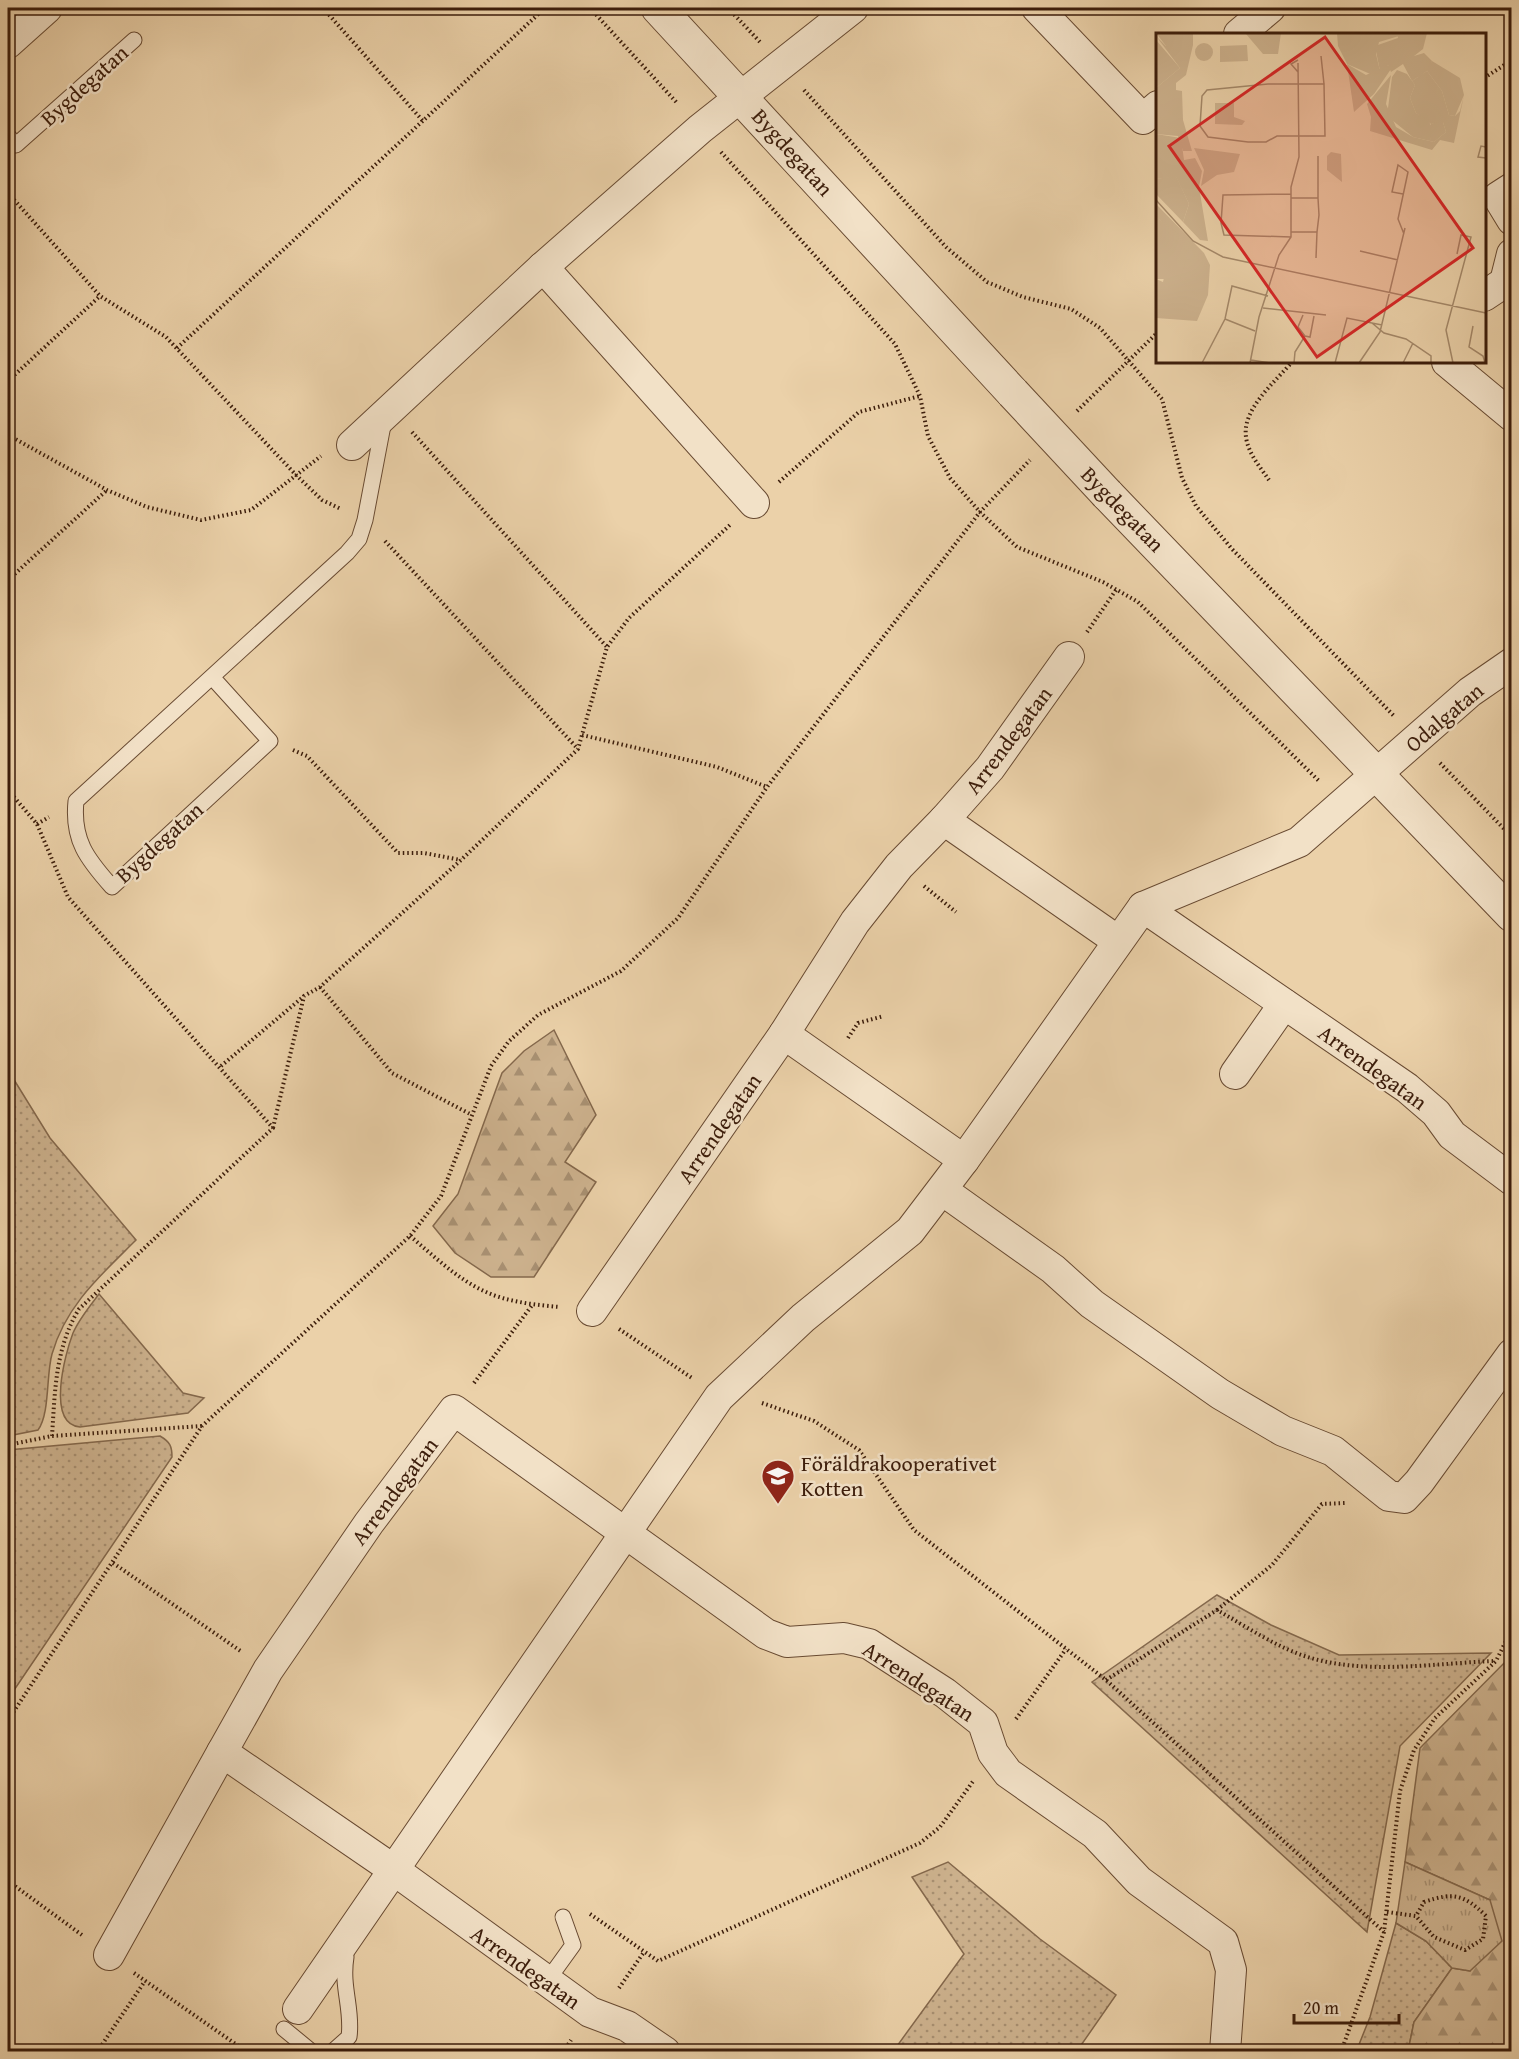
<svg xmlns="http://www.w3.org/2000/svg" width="1519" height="2059" font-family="'Gentium Book Plus',serif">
<defs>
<pattern id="grass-dots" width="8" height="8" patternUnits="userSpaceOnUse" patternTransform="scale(1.5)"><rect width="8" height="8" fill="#cdb28e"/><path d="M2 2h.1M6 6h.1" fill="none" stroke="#a89072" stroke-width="1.8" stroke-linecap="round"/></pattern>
<pattern id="forest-firs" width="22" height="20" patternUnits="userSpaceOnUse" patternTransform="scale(1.5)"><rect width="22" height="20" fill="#cdb28e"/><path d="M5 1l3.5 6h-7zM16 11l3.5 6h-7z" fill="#a89072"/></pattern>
<pattern id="park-tufts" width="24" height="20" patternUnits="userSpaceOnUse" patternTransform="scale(1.5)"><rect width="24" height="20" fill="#cdb28e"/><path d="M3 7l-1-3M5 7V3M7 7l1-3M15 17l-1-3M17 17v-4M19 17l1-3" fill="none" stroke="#a89072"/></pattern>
</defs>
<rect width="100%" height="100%" fill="#ebd1a9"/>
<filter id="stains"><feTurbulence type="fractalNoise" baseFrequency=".00333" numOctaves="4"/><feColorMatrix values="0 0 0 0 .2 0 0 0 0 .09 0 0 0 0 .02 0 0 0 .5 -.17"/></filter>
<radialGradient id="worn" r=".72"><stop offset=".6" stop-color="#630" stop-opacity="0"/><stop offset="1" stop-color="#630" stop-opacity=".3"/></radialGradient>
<g fill="url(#grass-dots)" stroke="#84684c" stroke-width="1.5">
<path d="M 8,1070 L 50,1138 L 136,1240 C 101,1275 66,1305 52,1354 C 46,1375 50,1414 38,1430 L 8,1436 Z"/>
<path d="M 99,1294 L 183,1393 L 204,1398 L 188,1413 L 80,1427 C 46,1424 65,1354 73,1333 C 79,1319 90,1306 99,1294 Z"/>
<path d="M 160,1436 C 170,1442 172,1446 172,1457 L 8,1699 L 8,1450 Z"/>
<path d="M 1217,1595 L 1271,1625 L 1339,1655 L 1491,1653 L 1400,1746 L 1367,1932 L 1092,1682 Z"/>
<path d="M 948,1862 L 1040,1939 L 1116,1995 L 1077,2051 L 905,2052 L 897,2046 L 964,1954 L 912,1877 Z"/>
<path d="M 1396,1923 L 1426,1941 L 1452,1968 L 1414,2022 L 1408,2051 L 1356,2052 L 1370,2017 Z"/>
</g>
<g fill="url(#forest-firs)" stroke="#84684c" stroke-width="1.5">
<path d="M 554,1030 L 596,1115 L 565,1162 L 596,1182 L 534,1277 L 491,1277 L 455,1253 L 433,1226 L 458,1194 L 502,1073 L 524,1051 Z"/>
<path d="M 1511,1656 L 1511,2051 L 1408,2051 L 1414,2022 L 1452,1968 L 1470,1971 L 1490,1900 L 1405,1862 L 1420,1748 Z"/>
</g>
<path fill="url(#park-tufts)" stroke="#84684c" stroke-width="1.5" d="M 1405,1862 L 1490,1900 L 1502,1941 L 1470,1971 L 1452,1968 L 1426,1941 L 1396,1923 Z"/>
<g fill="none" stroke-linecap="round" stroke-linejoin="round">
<g stroke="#684a32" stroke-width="17">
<g id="service">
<path d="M 8,136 L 16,145 L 134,40"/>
<path d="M 212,677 L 270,741 L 112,887 C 87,859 72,840 76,801 L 347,553 L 359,539 L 365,520 L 384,420"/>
<path d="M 547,1981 L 573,1945 L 563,1917"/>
<path d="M 284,2029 L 312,2052"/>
<path d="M 332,2052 L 349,2037 C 353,2010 341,1987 346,1957 L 341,1953"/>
</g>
</g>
<g stroke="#684a32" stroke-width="32">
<g id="minor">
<path d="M 1037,8 L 1143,119 L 1158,106"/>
<path d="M 1239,34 L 1270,8"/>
<path d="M 8,43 L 47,8"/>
<path d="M 1512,188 L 1498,197 L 1512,220"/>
<path d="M 543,267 L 754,503"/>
<path d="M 1484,296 L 1505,282 L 1512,254"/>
<path d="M 1447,362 L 1512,416"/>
<path d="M 352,445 L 543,267 L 700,129 L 853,8"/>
<path d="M 944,820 L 990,768 L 1069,657"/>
<path d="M 1143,907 L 1407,1088 L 1436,1113 L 1452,1135 L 1512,1180"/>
<path d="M 1235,1074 L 1284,1004"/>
<path d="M 964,1160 L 784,1034 L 855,922 L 899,866 L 944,820 L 1118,941"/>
<path d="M 942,1190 L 1053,1269 L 1092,1304 L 1220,1394 L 1283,1431 L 1333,1451 L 1389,1496 L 1404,1498 L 1419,1482 L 1512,1354"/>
<path d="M 592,1311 L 784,1034"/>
<path d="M 109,1955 L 222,1752"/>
<path d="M 298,2009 L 719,1397 L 803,1318 L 910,1231 L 964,1160 L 1143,907 L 1299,842 L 1470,692 L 1512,663"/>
<path d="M 665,2052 L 627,2026 L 590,2012 L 394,1870 L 222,1752 L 268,1670 L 369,1523 L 454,1410 L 766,1634 L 787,1642 L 844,1638 L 869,1644 L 945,1693 L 983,1723 L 993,1753 L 1008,1773 L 1095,1834 L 1139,1881 L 1223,1942 L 1231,1970 L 1225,2052"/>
</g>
</g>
<g stroke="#684a32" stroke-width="35">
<g id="tertiary">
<path d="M 658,8 L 1013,393"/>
<path d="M 1107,494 L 1512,915"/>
</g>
</g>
<g stroke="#3c1d0b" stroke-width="4" stroke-dasharray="1.5 3" stroke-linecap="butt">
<path d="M 323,8 L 423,121"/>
<path d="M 590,8 L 678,104"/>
<path d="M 728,8 L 760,42"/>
<path d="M 1484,78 L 1512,60"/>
<path d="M 804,90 L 946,247 L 987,282 L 1023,297 L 1071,309 L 1100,328 L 1162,399 L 1182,478 L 1196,506 L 1232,549 L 1395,717"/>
<path d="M 721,152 L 895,344 L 920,396 L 928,436 L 950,478 L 980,512 L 1017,547 L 1103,582 L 1138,602 L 1319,781"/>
<path d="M 8,193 L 100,296 L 166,337 L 296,475 L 322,500 L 341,509"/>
<path d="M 177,348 L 545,8"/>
<path d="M 8,381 L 100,296"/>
<path d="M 1077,411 L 1158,332"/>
<path d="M 412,432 L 607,647"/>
<path d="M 8,435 L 107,490 L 147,507 L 201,520 L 251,510 L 321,456"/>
<path d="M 1269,480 C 1260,467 1248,453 1246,437 C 1242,409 1275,382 1292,362"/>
<path d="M 779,482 L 859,412 L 920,396"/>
<path d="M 385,541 L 578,749"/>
<path d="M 8,580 L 107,490"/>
<path d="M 1087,632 L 1116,590"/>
<path d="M 582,735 L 717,767 L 767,787"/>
<path d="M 293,750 L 307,756 L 398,853 L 424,853 L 461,860"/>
<path d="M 1440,763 L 1512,837"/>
<path d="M 8,790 L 37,824 L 68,897 L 273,1128 L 79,1309 C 55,1348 55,1392 52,1436"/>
<path d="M 37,824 L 49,817"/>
<path d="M 924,886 L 956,912"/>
<path d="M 320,987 L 392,1073 L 472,1115"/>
<path d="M 848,1038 L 858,1023 L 884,1016"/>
<path d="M 221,1066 L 303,997"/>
<path d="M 273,1128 L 304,996 L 320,987 L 461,860 L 578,749 L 607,647 L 629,618 L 731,524"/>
<path d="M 410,1236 C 434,1256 457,1279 486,1292 C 508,1302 536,1305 560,1307"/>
<path d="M 619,1329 L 692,1378"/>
<path d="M 474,1383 L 533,1304"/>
<path d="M 762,1403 L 814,1421 L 859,1450 L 914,1530 L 1106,1680 L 1384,1932"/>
<path d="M 8,1445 L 52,1436 L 202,1426"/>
<path d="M 113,1563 L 242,1652"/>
<path d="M 1217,1610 L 1272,1565 L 1322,1504 L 1346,1503"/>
<path d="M 1106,1680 L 1217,1610 C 1247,1627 1279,1649 1311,1658 C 1369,1675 1436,1663 1495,1661"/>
<path d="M 1016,1719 L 1066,1649"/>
<path d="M 8,1734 L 14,1711 L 202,1426 L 410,1236 L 441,1196 L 491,1066 L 509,1041 L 538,1015 L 621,971 L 678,918 L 767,787 L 980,512 L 1030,460"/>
<path d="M 8,1881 L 82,1935"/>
<path d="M 1387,1912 L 1416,1916 L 1434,1937 L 1465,1950 L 1483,1939 L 1486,1916 C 1464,1894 1453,1892 1424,1902 L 1416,1916"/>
<path d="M 590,1914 L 658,1961 L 920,1843 L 940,1827 L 974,1780"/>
<path d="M 134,1973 L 247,2052"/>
<path d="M 619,1988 L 644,1952"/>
<path d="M 97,2052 L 145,1981"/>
<path d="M 563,2052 L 571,2040"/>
<path d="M 1341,2052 L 1384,1932 L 1400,1791 L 1414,1750 L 1435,1718 L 1496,1661 L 1512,1629"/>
</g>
<use href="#service" stroke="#f2e1c7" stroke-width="15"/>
<use href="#minor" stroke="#f2e1c7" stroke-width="30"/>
<use href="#tertiary" stroke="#f2e1c7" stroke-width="33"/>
<g stroke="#684a32" stroke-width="35" stroke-linecap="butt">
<path id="tertiary-bridge" d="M 1013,393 L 1107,494"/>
</g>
<use href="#tertiary-bridge" stroke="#f2e1c7" stroke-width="33"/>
</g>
<defs>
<g id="school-pin" transform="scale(1.725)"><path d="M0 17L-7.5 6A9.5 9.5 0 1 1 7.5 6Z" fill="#8f2418" stroke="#f2e1c7"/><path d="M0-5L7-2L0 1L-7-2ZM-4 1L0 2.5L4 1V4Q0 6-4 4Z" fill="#fff"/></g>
</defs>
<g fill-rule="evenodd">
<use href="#school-pin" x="778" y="1476"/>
</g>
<g text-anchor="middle" stroke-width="5" stroke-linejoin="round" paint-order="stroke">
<g font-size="22" fill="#3c1d0b" stroke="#f2e1c7">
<text transform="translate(84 85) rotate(-42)" y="8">Bygdegatan</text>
<text transform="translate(793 152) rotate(48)" y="8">Bygdegatan</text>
<text transform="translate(1123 509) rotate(46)" y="8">Bygdegatan</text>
<text transform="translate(1444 717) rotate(-40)" y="8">Odalgatan</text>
<text transform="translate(1008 740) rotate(-53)" y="8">Arrendegatan</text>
<text transform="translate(159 842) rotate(-42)" y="8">Bygdegatan</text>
<text transform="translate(1373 1067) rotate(36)" y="8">Arrendegatan</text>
<text transform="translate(719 1128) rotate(-55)" y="8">Arrendegatan</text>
<text transform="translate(394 1491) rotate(-53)" y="8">Arrendegatan</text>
<text transform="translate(919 1681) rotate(33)" y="8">Arrendegatan</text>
<text transform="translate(526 1967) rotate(35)" y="8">Arrendegatan</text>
</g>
<g font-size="22" fill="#3c1d0b" stroke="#f2e1c7" text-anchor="start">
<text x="801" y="1471">Föräldrakooperativet<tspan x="801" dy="25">Kotten</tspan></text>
</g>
</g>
<g transform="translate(1156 33)">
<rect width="330" height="330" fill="#ebd1a9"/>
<path d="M 0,3 L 10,13 L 37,12 L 30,42 L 20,50 L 20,57 L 26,58 L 27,87 L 36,118 L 27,118 L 22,103 L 0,101 L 0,55 L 24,35 ZM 191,31 L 210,42 L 232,32 L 235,36 L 218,61 L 198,79 ZM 271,38 L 286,58 L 293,82 L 299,83 L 304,78 L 308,62 L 298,110 L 284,107 L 276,117 L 214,98 L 215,84 L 211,71 L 235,42 L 230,71 L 240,94 L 257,104 L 278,109 L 290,99 L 287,89 L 275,91 L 260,80 L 254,65 L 259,52 L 256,48 ZM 59,70 L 78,70 L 78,84 L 89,88 L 86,92 L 59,91 ZM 38,115 L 84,121 L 78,139 L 61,142 L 45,153 L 48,137 ZM 20,143 L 33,171 L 27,189 L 0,161 L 0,146 ZM 0,171 L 48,220 L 54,232 L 52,262 L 41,288 L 0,285 L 0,246 L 7,249 L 18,199 L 0,184 Z" fill="#cdb28e"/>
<path d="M 0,0 L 37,0 L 37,12 L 22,18 L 10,13 ZM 125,0 L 122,21 L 107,21 L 90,1 ZM 181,0 L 241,0 L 243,3 L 223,9 L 220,21 L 224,38 L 219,43 L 191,31 L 182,13 ZM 276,28 L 304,45 L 308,62 L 299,83 L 293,82 L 286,58 L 271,38 ZM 241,37 L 251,41 L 259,52 L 254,65 L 260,80 L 272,87 L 277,96 L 274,108 L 257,104 L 231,83 L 236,44 ZM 0,101 L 25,105 L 28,127 L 39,125 L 46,138 L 43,154 L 52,208 L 44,207 L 27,189 L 33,171 L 20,144 L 0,146 ZM 175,119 L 185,121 L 186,149 L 171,137 L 171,123 ZM 0,184 L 46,219 L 45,226 L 30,227 L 24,246 L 0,246 Z" fill="#cdb28e"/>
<path d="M 241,0 L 271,0 L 267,16 L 258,23 L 268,20 L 276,28 L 274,36 L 256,48 L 247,31 L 235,39 L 232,32 L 224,38 L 219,13 L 242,5 ZM 281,89 L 287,89 L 290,99 L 278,109 L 274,108 L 275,91 Z" fill="#cdb28e"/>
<path d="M 0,7 L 24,35 L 0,55 ZM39 19a9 9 0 1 1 18 0a9 9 0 1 1-18 0ZM 91,12 L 92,28 L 64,29 L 64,13 ZM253 36a8 8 0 1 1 16 0a8 8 0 1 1-16 0Z" fill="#cdb28e"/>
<path fill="none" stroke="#a5896a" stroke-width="1.5" d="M 165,23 L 168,51M 142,39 L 135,31 L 142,27M 168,51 L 169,103 L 121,103 L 110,109 L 92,109 L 52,104 L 44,93 L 46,63 L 51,57 L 112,51 ZM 330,114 L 325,113 L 322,124 L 330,125M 162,123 L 162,165M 247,161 L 236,159 L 242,132 L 252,139 L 242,186 L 248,201M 0,167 L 37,208 L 67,224 L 330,280M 135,199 L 161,199 L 163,182 L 162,165 L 135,165M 135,204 L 68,202 L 65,190 L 67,162 L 135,161M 204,218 L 242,227M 160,225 L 161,199M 107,275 L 170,282M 69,286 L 99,298M 216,290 L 228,300 L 250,306 L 275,323 L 275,330M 317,293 L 313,314 L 327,323 L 329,330M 149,303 L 154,304 L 158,283M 95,327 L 114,330M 46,330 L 69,286 L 76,253 L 112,263M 94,330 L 103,284 L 123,222 L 135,204 L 135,154 L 143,124 L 142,30M 138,330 L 139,319 L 149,303 L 142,294 L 147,282M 179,330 L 191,285 L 226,292M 203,330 L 224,299 L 249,195M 247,330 L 257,310M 297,330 L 290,297 L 315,204 L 305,202 L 301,221"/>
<path fill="#d62828" fill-opacity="0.15" stroke="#d62828" stroke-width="3" d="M 169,4 L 317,215 L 161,324 L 13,113 Z"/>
<rect width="330" height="330" fill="none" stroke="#3c1d0b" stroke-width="3"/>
</g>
<rect width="1519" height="2059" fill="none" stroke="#ebd1a9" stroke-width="30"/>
<rect x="9" y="9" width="1501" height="2041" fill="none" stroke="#3c1d0b" stroke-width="3"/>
<rect x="15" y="15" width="1489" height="2029" fill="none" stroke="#3c1d0b" stroke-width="1.5"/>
<path d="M1294 2014v9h105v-9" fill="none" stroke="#3c1d0b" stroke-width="3"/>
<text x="1303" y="2014" font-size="18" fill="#3c1d0b" stroke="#f2e1c7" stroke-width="4.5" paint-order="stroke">20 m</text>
<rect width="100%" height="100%" filter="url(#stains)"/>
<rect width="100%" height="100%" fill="url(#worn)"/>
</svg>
